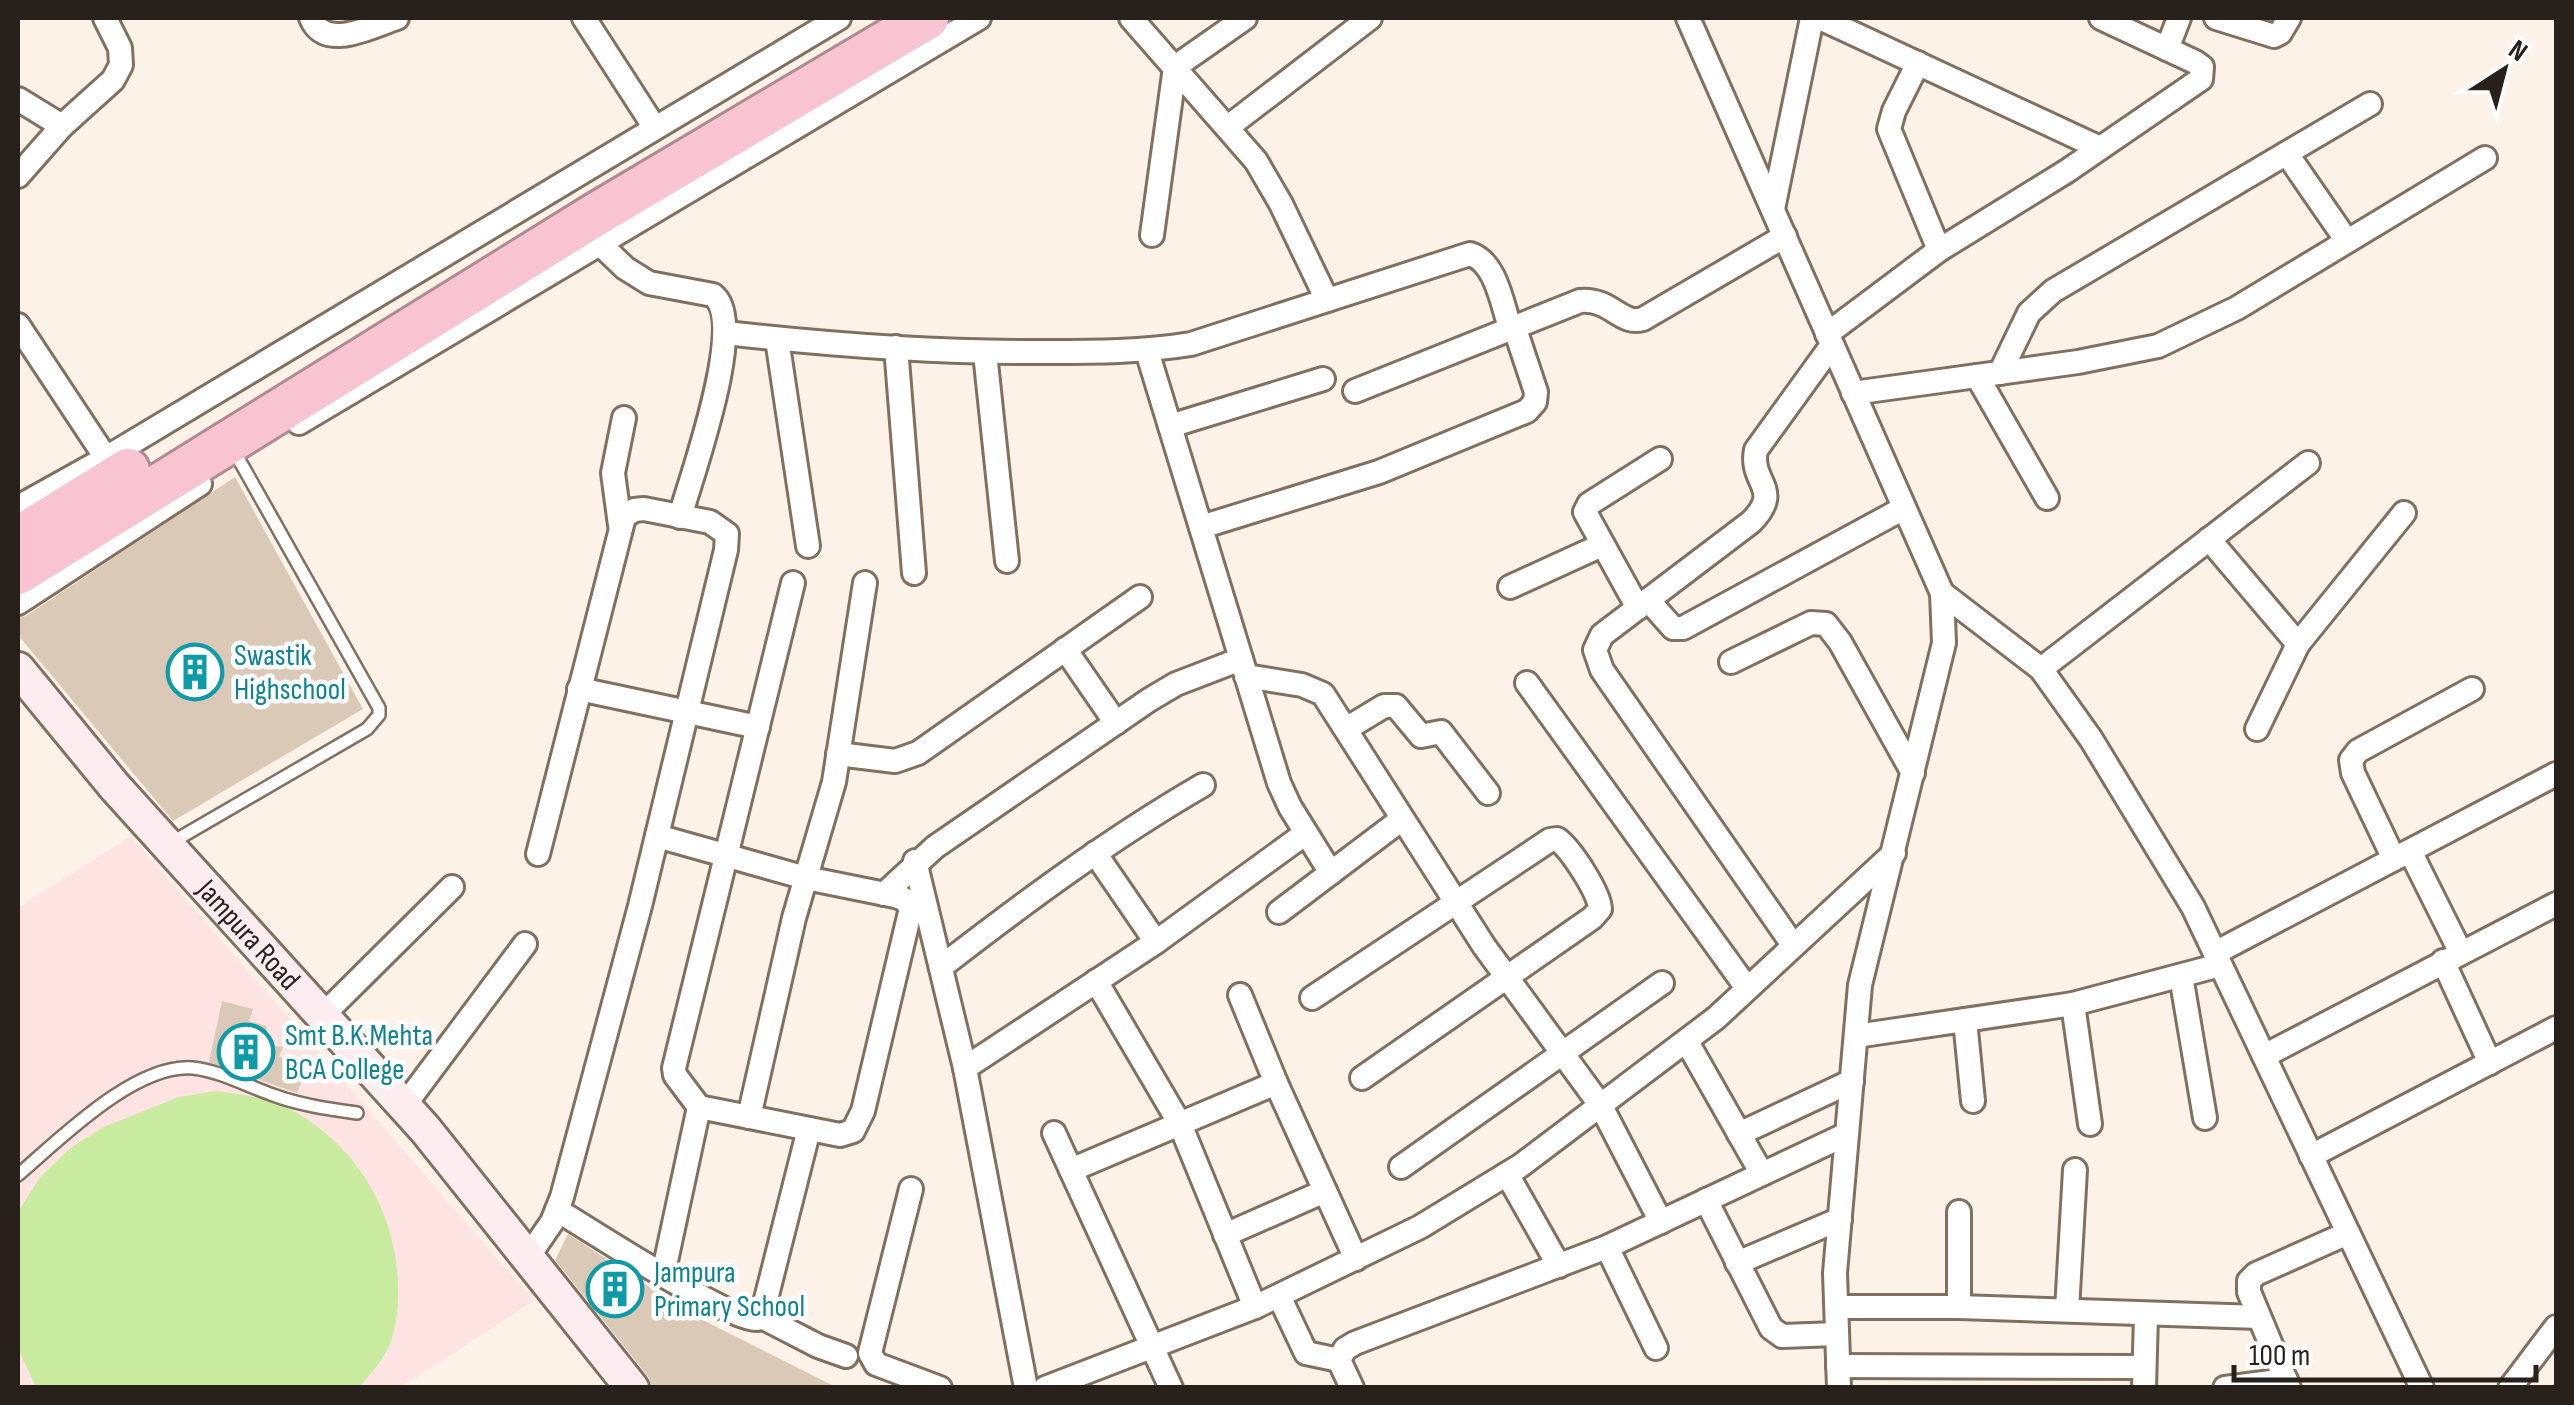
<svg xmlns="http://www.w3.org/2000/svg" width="2574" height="1405" font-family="'Sofia Sans Condensed',sans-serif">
<rect width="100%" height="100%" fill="#fdf2e7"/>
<path fill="#fee3e3" d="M 131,836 L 534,1301 L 401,1387 L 18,1388 L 18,908 Z"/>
<path fill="#c8eb9f" d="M 216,1091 C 245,1095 272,1098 297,1113 C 361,1151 398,1217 398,1291 C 398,1308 396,1328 390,1344 C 383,1360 370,1375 359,1387 L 36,1387 L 18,1349 L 19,1210 L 41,1176 L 72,1147 L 104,1127 L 179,1097 Z"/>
<g fill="#dbc9b8">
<path d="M 235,477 L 363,709 L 173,821 L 18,635 L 18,618 L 26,616 Z"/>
<path d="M 222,1001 L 253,1009 L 249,1021 L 267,1026 L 264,1045 L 283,1047 L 279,1057 L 291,1059 L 291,1066 L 306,1070 L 297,1093 L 209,1062 Z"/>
<path d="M 568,1234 L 693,1315 L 838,1388 L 652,1388 L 648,1376 L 555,1260 Z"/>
</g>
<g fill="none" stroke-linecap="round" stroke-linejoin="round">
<g stroke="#80705f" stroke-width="16">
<g id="lane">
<path d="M 169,844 L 367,729 L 379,715 L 379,708 L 233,449"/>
<path d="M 18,1175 C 59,1140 135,1063 193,1068 C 220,1071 247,1086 273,1095 C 300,1105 329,1109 357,1113"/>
</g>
</g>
<g stroke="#80705f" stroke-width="28">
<g id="street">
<path d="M 311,18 C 325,52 372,26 397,18"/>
<path d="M 584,18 L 655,128"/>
<path d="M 1131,18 L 1256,161 L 1281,204 L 1327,300"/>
<path d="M 1688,18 L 1942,593 L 1944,643 L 1860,985 L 1835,1273 L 1839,1388"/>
<path d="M 1820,18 L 2100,148"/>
<path d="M 2216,18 L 2274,36 L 2280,33 L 2289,18"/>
<path d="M 2167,49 L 2179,18"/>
<path d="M 1918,63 L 1894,111 L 1889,129 L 1939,250"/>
<path d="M 18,99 L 62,126"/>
<path d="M 1228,127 L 1370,18"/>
<path d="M 2287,154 L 2347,241"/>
<path d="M 18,176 L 62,126 L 113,80 L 121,65 L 120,48 L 105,18"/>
<path d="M 1773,209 L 1812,18"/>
<path d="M 1152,235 L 1175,67 L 1245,18"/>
<path d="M 600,244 L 625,268 L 649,283 L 713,295 C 748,322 691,477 680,517"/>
<path d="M 18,325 L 106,458"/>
<path d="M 726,333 C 832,345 939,353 1046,352 C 1095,352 1142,352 1191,344 L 1470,254 C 1496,262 1502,304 1510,327"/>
<path d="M 1827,334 L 1939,250 L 2067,171 L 2201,79 L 2202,67 L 2195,62 L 2101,18"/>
<path d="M 777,339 L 808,546"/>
<path d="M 896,347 L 914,573"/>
<path d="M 1147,351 L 1279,783 L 1290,807 L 1331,873"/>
<path d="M 985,353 L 1007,561"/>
<path d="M 2000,373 L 2029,313 L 2053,291 L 2370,104"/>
<path d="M 1977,376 L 2047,498"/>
<path d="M 1355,391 L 1580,301 C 1611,298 1621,326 1643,319 L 1785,236"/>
<path d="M 1853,393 L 2078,362 L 2158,346 L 2237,308 L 2485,158"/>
<path d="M 299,423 L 979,18"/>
<path d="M 1170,426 L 1323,379"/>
<path d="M 18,507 L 106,458 L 839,18"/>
<path d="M 620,525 L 613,473 L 624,418"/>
<path d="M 1201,527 L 1379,472 L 1527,411 L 1535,402 L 1536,392 L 1514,326"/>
<path d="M 2209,539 L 2298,644"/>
<path d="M 1510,587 L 1602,545"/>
<path d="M 1942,593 L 2041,669 L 2091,739 L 2193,907 L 2422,1388"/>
<path d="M 1648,600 L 1673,628 L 1683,628 L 1904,508"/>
<path d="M 18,603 L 200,484"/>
<path d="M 1638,608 L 1585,512 L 1589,504 L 1660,459"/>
<path d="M 1065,649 L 1116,723"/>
<path d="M 1731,662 L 1811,623 L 1826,624 L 1840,642 L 1913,773"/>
<path d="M 2041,669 L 2308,463"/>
<path d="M 1246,676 L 1302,685 L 1323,694 L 1484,946 L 1601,1106 L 1661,1222"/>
<path d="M 1527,683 L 1747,988"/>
<path d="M 579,689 L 758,727"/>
<path d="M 1346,729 L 1384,706 L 1396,706 L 1421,736 L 1441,732 L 1488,793"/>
<path d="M 2257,729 L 2298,644 L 2404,513"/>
<path d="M 838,754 L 895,761 L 918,753 L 1140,597"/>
<path d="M 657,836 L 806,878 L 895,896 L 904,899 L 911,908 L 863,1111 L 853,1131 L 840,1135 L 699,1107"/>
<path d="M 2410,851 L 2461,953"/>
<path d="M 1095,853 L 1156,942"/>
<path d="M 2394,859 L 2353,773 L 2351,760 L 2358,751 L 2472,689"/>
<path d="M 915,861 L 965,1068 L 1026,1388"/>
<path d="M 884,894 L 935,847 L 1149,700 L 1176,684 L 1241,659"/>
<path d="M 1279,912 L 1402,819"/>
<path d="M 1793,945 L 1602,670 L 1595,650 L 1602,635 L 1751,522 C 1784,489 1749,483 1756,450 L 1832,345"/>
<path d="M 2215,953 L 2556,774"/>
<path d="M 2443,961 L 2490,1063"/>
<path d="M 941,967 C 1025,902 1110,839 1203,785"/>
<path d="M 2181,976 L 2205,1118"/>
<path d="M 1096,981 L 1180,1124 L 1255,1307"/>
<path d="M 1240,995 L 1276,1083 L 1356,1259"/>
<path d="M 1312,998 L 1550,840 L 1557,839 C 1571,849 1599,892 1600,909 L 1592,918 L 1362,1078"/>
<path d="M 2073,1004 L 2090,1124"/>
<path d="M 322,1016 L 452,887"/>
<path d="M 1965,1020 L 1973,1101"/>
<path d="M 1856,1036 L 2073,1004 L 2220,965"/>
<path d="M 1687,1042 L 1762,1174"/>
<path d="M 2264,1056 L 2556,904"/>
<path d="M 965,1068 L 1156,942 L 1306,833"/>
<path d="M 404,1106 L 525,944"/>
<path d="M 749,1117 L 794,918 L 834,782 L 865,583"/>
<path d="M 1054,1133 L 1171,1388"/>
<path d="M 1739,1134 L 1852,1081"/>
<path d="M 2311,1156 L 2556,1028"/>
<path d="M 1401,1167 L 1662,983"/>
<path d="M 1071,1170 L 1276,1083"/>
<path d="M 1507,1174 L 1559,1266"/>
<path d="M 911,1189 L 870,1353 L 876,1364 L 940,1388"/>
<path d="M 1706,1200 L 1771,1328 L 1782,1336 L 1837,1334"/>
<path d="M 557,1210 C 590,1230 729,1321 757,1319 L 763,1311 L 809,1129"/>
<path d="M 1225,1235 L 1325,1191"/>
<path d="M 1607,1247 L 1656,1348"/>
<path d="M 528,1257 L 552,1222 L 562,1197 L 640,906 L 726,550 L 727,534 L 710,522 L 644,509 L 634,510 L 624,517 L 538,854"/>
<path d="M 1737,1263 L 1840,1219"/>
<path d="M 663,1275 L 699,1107 L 675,1075 L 674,1068 L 793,583"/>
<path d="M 1279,1296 L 1306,1353 L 1339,1360"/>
<path d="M 1837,1307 L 1959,1307 L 2259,1317"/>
<path d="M 1959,1307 L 1959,1212"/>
<path d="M 2067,1310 L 2075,1170"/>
<path d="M 760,1316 L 818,1346 L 846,1356"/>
<path d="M 1838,1366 L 2144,1367"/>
<path d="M 1045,1388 L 1255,1307 L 1420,1227 L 1520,1166 L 1716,1018 L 1894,853"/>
<path d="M 1352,1388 L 1339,1360 L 1345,1349 L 1355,1343 L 1607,1247 L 1847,1134"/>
<path d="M 2144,1388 L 2146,1315"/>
<path d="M 2225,1388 L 2286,1380"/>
<path d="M 2289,1388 L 2249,1292 L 2249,1281 L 2256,1274 L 2348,1233"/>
<path d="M 2510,1388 L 2556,1327"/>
</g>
</g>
<g stroke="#80705f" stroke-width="38">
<g id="secondary">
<path id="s1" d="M 18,669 L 115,787 L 425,1129 L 632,1388"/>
</g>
</g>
<g stroke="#af8b91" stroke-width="48">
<g id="highway">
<path d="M 18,538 L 128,470"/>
<path d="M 18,573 L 595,215 L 927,18"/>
</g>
</g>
<use href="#lane" stroke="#fff" stroke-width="11"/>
<use href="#street" stroke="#fff" stroke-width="22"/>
<use href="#secondary" stroke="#fdedf1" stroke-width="32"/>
<use href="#highway" stroke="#f8c4d1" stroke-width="42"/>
</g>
<defs>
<g id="building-ring" transform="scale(2.875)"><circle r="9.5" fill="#fff" stroke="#0f9aa8" stroke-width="1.5"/><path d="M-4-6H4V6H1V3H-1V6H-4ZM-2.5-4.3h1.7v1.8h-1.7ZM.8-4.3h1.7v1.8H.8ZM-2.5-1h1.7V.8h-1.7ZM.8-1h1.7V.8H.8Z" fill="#0f9aa8"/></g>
</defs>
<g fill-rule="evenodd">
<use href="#building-ring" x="195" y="672"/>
<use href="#building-ring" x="246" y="1052"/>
<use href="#building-ring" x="615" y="1289"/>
</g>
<g text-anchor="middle" stroke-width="9" stroke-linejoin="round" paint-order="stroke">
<g font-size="30" fill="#0d838f" stroke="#fff" text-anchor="start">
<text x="234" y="665">Swastik<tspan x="234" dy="34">Highschool</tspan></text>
<text x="285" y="1045">Smt B.K.Mehta<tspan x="285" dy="34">BCA College</tspan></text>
<text x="654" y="1282">Jampura<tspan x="654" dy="34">Primary School</tspan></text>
</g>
<g font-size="30" fill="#28211b" stroke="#fff">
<text dy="10" stroke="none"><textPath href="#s1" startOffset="352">Jampura Road</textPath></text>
</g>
</g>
<rect width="2574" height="1405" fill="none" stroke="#28211b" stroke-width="40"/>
<g transform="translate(2504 70) rotate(36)" stroke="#ffffff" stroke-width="8" paint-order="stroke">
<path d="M0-8L18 38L0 25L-18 38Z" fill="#28211b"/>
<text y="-15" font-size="28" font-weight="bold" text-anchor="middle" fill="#28211b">N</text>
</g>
<path d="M2234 1365v15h302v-15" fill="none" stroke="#28211b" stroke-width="5"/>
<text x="2249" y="1365" font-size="30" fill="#28211b" stroke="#ffffff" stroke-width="8" paint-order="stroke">100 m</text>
</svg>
